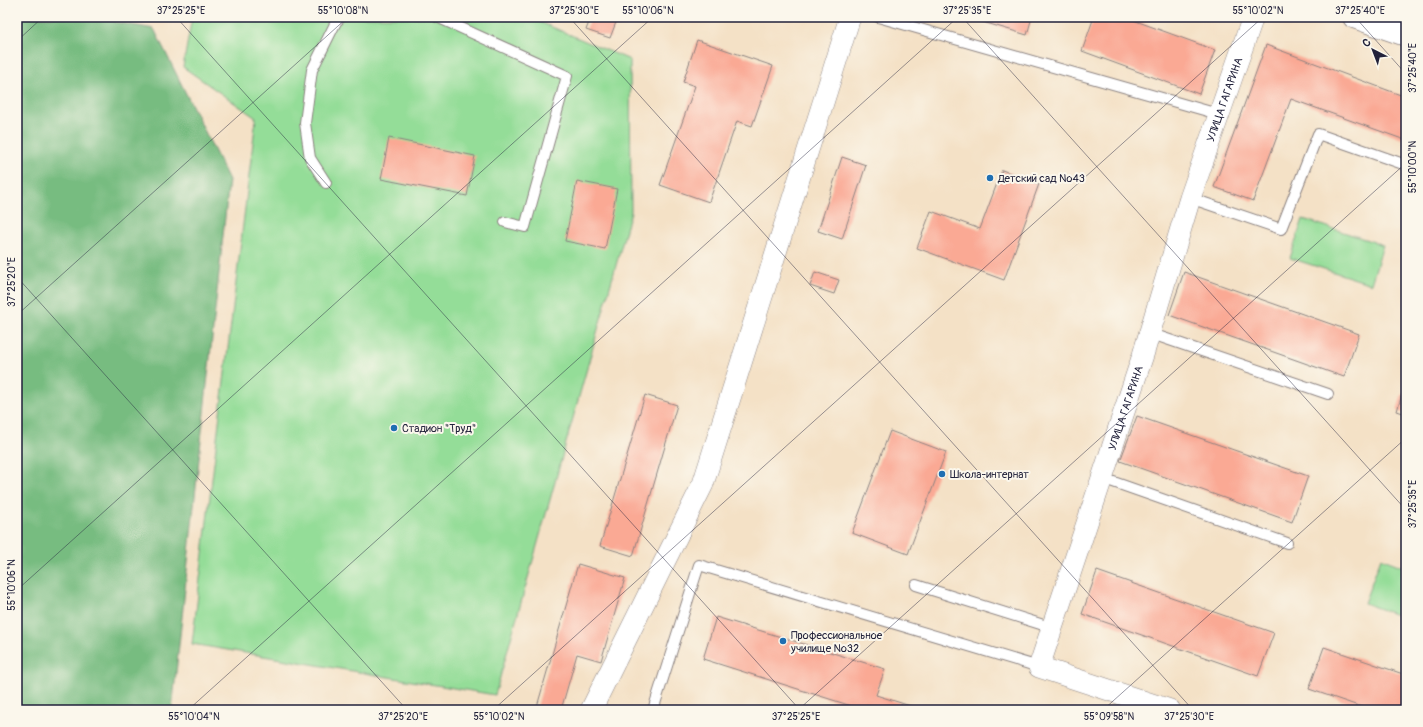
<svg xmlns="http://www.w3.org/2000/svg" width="1423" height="727" font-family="Pangolin,sans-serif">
<rect width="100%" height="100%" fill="#fbf7ec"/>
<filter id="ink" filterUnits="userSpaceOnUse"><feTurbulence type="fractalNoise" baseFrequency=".025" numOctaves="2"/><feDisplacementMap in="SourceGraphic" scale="8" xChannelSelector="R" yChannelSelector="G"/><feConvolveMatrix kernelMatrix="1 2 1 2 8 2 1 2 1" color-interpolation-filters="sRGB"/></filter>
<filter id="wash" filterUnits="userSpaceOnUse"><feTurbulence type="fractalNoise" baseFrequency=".012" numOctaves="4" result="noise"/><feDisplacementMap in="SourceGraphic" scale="16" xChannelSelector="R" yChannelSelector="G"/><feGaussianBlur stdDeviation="0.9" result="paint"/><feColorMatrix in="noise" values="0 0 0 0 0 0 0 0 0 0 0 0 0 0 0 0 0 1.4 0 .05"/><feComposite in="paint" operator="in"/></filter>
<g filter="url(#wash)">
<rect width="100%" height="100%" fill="#f4e1c6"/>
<g fill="#94dd98" stroke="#5b806a">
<path d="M 192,17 L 528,17 L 630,60 L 631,212 L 495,695 L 192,644 L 256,118 L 183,67 Z"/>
<path d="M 1303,219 L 1383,245 L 1371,284 L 1290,258 Z"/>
<path d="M 1381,558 L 1406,568 L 1406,606 L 1402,617 L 1364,603 Z"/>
</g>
<path fill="#77bc80" stroke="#4c6f5e" d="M 17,17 L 88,17 L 154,29 L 229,180 L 172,710 L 17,710 Z"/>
<g id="blocks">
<g fill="#faa994">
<path d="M 591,17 L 618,17 L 610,38 L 586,30 Z"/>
<path d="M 966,17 L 1032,17 L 1027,35 Z"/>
<path d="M 1094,17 L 1125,17 L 1215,50 L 1199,94 L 1082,51 Z"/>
<path d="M 697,40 L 773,66 L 752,126 L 737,121 L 709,202 L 660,185 L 695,86 L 683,82 Z"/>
<path d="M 1266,45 L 1406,97 L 1405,140 L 1291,99 L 1253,201 L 1214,187 Z"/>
<path d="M 389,138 L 475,156 L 467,196 L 381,179 Z"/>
<path d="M 842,157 L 866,165 L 842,239 L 818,231 Z"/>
<path d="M 1002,170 L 1039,184 L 1004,280 L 917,248 L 931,211 L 980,229 Z"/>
<path d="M 577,181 L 617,189 L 605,249 L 565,241 Z"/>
<path d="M 815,272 L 839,280 L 834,294 L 810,286 Z"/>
<path d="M 1184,272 L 1359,334 L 1344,377 L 1169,315 Z"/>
<path d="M 1402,394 L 1406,395 L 1406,414 L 1397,411 Z"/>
<path d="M 645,395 L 677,405 L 633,556 L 600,546 Z"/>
<path d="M 1137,416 L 1308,476 L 1292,522 L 1120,461 Z"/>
<path d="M 890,431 L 946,452 L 908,554 L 852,533 Z"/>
<path d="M 578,564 L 625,578 L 601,661 L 577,654 L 561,710 L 536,710 Z"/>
<path d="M 1097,571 L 1274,633 L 1258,676 L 1082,614 Z"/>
<path d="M 716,617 L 885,669 L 876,695 L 923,710 L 858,710 L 858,708 L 703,659 Z"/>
<path d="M 1324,647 L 1406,675 L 1406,710 L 1370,710 L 1309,689 Z"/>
</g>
</g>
</g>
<g filter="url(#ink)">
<use href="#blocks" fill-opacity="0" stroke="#8b8280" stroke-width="1"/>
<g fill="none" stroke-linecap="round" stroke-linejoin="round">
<g stroke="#8b8280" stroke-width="12">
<g id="service">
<path d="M 437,17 L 567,76 L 525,227 L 505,222"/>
<path d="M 878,17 L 1218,114"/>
<path d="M 326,183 L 310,158 L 305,123 L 312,70 L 336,22 L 341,17"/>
<path d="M 1190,198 L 1281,229 L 1318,134 L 1406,165"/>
<path d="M 1149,333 L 1328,394"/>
<path d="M 1102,478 L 1287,543"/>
<path d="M 916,585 L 1053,628"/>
<path d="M 653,710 L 699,565 L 1039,667"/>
</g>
</g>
<g stroke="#8b8280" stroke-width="22">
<g id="minor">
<path d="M 591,710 L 703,484 L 850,17"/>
<path id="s1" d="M 1170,710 L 1039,667 L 1143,355 L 1190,198 L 1253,17"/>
</g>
</g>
<g stroke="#8b8280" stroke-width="24">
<path id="secondary" d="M 1354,17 L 1406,35"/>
</g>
<use href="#service" stroke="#fff" stroke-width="10"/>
<use href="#minor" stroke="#fff" stroke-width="21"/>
<use href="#secondary" stroke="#fff" stroke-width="22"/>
</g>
</g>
<path fill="none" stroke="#22223b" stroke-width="1" stroke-opacity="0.45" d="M 176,17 L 800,710M 569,17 L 1193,710M 962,17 L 1406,510M 1355,17 L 1406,74M 17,41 L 43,17M 17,277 L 407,710M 17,315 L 348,17M 17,590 L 653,17M 188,710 L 958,17M 493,710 L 1263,17M 798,710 L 1406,163M 1103,710 L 1406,438"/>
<g fill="#1f6fb2" stroke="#fbf7ec" stroke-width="1.5">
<circle cx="990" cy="178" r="4"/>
<circle cx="394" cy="428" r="4"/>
<circle cx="942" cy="474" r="4"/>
<circle cx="783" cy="641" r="4"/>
</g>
<g text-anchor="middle" stroke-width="4" stroke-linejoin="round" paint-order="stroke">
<g font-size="11" fill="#22223b" stroke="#fbf7ec">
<text dy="4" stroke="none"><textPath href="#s1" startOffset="735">УЛИЦА ГАГАРИНА</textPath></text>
<text dy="4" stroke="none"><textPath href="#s1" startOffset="411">УЛИЦА ГАГАРИНА</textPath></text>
</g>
<g font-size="11" fill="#22223b" stroke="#fbf7ec" text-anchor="start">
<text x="998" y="182">Детский сад №43</text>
<text x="402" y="432">Стадион "Труд"</text>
<text x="950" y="478">Школа-интернат</text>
<text x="791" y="639">Профессиональное<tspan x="791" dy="13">училище №32</tspan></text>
</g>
</g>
<rect width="1423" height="727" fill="none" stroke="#fbf7ec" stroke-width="44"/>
<g transform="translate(1373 50) rotate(318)" stroke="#fbf7ec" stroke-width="3" paint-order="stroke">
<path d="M0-3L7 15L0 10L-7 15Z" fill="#22223b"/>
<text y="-6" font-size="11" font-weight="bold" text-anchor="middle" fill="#22223b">С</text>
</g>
<rect x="22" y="22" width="1379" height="683" fill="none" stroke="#22223b" stroke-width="1.5"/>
<g font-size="10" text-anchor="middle" fill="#22223b">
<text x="181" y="14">37°25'25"E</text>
<text x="343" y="14">55°10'08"N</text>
<text x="574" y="14">37°25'30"E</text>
<text x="648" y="14">55°10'06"N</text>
<text x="967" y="14">37°25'35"E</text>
<text x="1258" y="14">55°10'02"N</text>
<text x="1360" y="14">37°25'40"E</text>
<text transform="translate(1412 68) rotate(-90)" y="4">37°25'40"E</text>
<text transform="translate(1412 167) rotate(-90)" y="4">55°10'00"N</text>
<text transform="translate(11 282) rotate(-90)" y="4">37°25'20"E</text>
<text transform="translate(1412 504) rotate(-90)" y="4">37°25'35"E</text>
<text transform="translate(11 585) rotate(-90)" y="4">55°10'06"N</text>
<text x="194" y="720">55°10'04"N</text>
<text x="403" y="720">37°25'20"E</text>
<text x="499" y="720">55°10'02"N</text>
<text x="796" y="720">37°25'25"E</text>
<text x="1109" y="720">55°09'58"N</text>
<text x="1189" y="720">37°25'30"E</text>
</g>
</svg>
